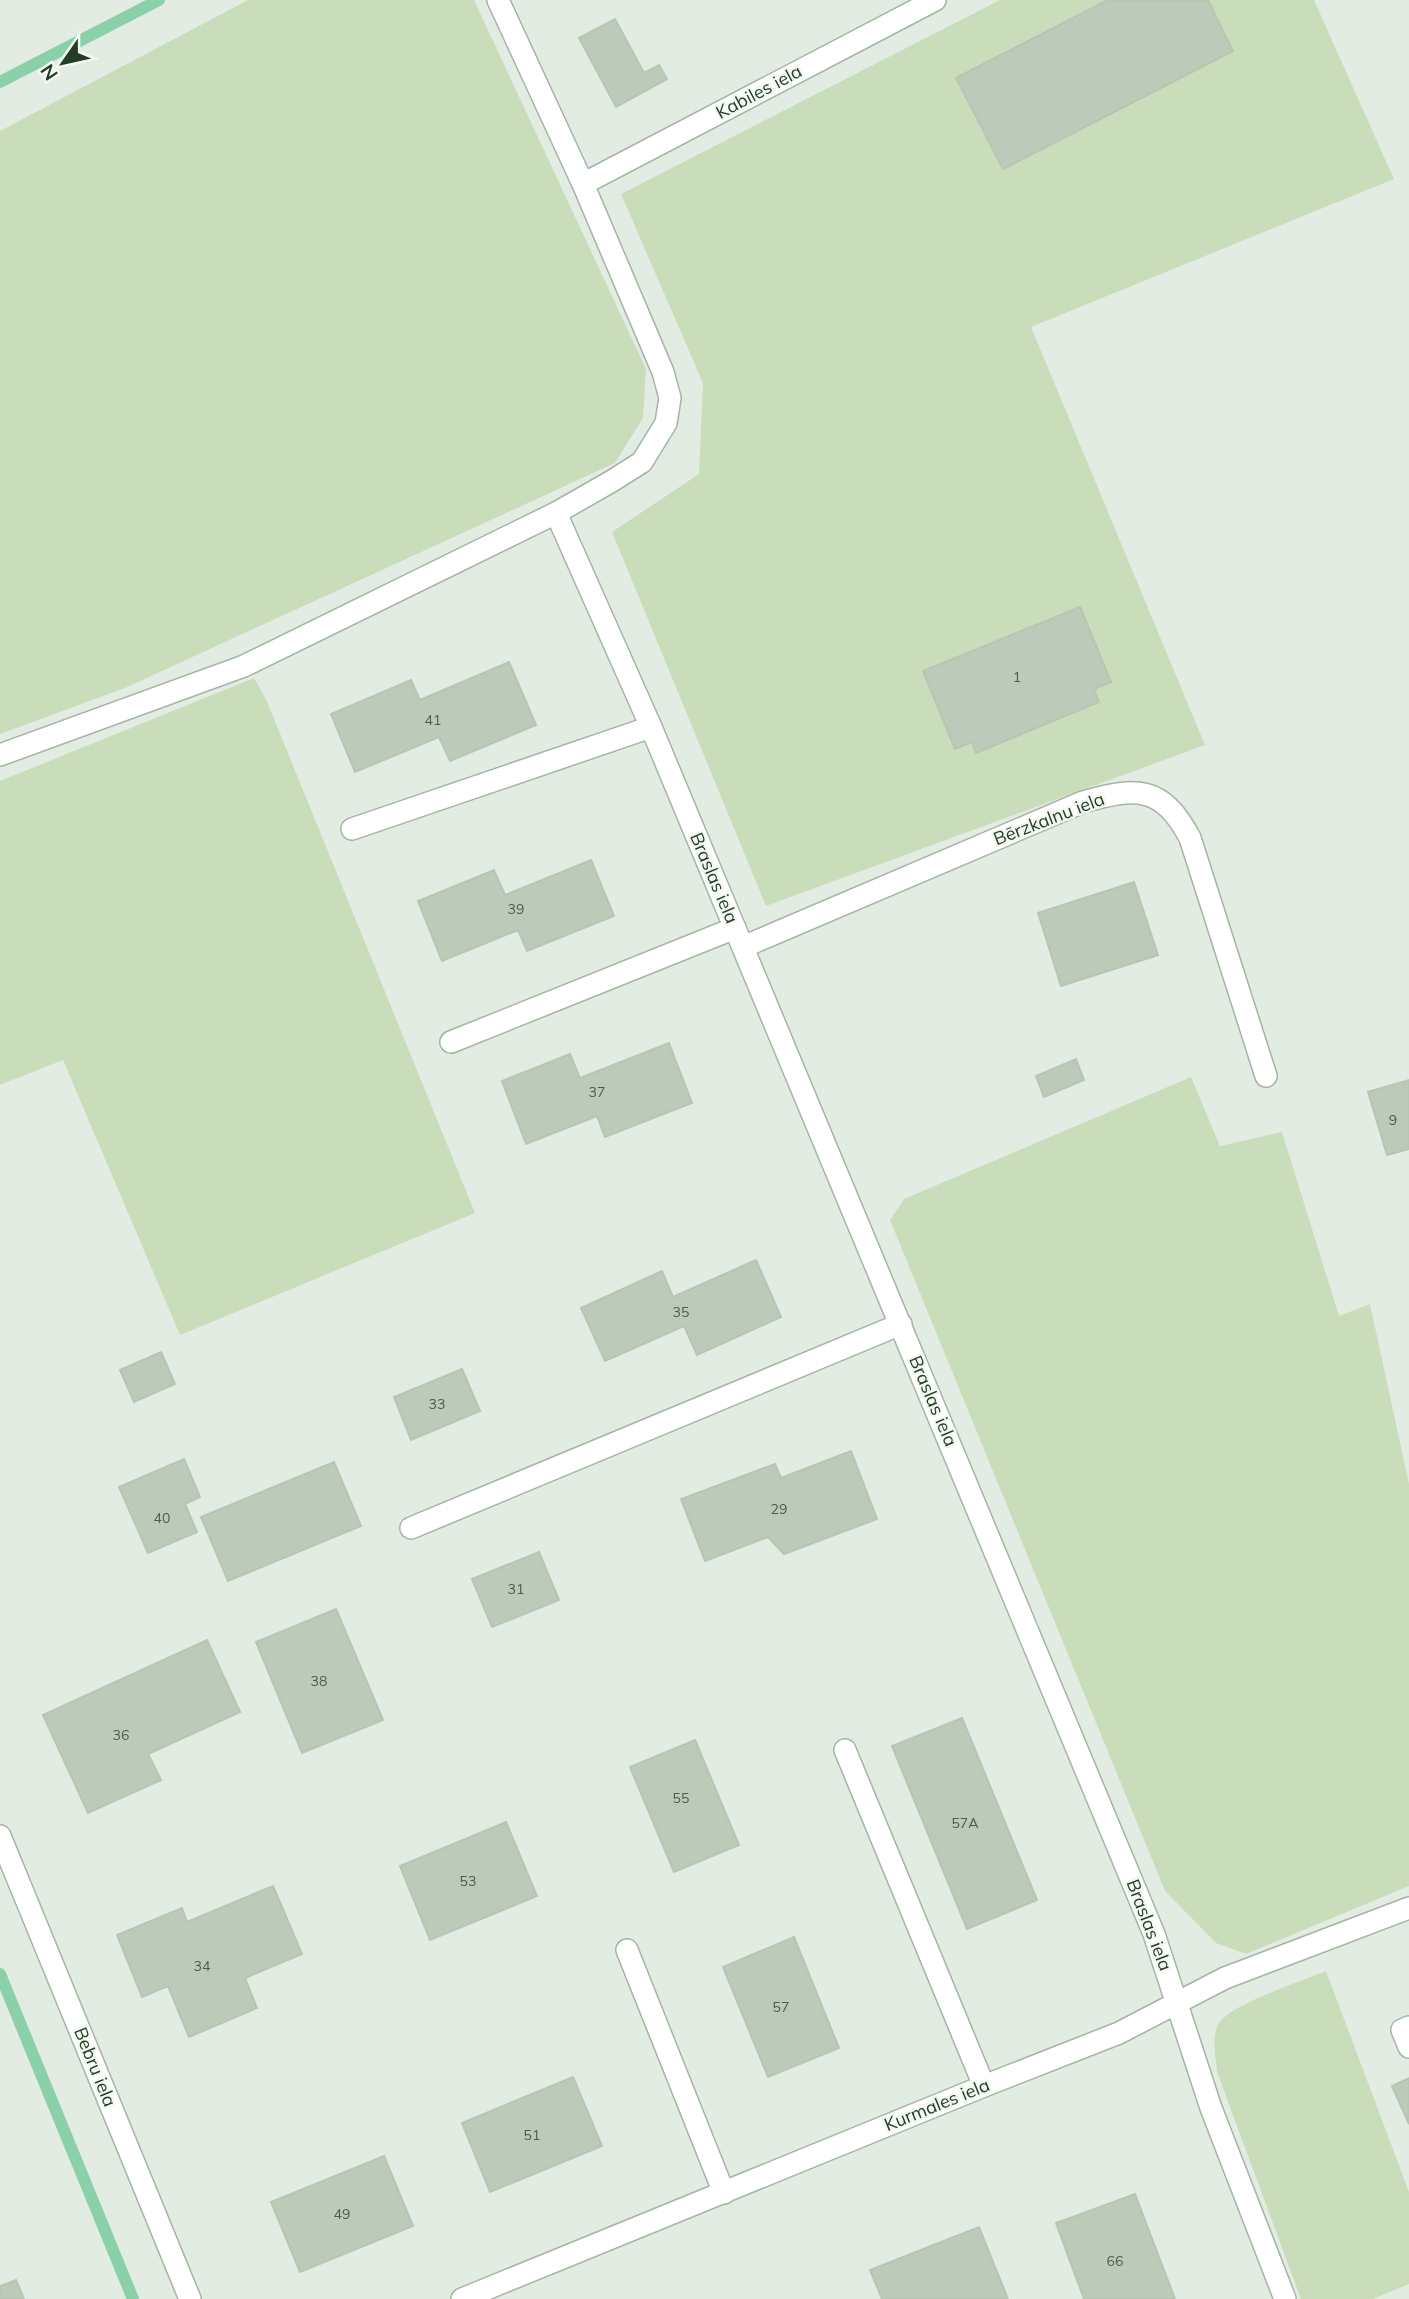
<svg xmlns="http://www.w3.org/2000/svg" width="1409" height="2299" font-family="Mulish,sans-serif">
<rect width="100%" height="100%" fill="#e3ece2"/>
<g fill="#caddbb">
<path d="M 248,0 L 474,0 L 646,369 L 643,418 L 615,463 L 125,688 L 0,734 L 0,131 Z"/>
<path d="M 1000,0 L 1314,0 L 1394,179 L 1031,327 L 1205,745 L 766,906 L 612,532 L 699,474 L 703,383 L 621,194 Z"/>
<path d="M 254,678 L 266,699 L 475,1213 L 180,1335 L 63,1060 L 0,1085 L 0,781 Z"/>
<path d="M 1191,1077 L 1220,1146 L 1282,1132 L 1339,1316 L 1370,1304 L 1409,1484 L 1409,1886 L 1246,1954 L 1216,1943 L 1165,1891 L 890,1220 L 904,1199 Z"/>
<path d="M 1326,1971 L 1409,2192 L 1409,2284 L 1373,2299 L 1301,2299 L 1217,2072 C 1216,2058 1211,2036 1219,2023 C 1232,2004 1302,1981 1326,1971 Z"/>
</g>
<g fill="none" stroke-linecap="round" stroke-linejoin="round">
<g stroke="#8ad1a9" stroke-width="12">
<path d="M 0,82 L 159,0"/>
<path d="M 0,1974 L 133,2299"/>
</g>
</g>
<g fill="#bccaba" stroke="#b6c6b4" stroke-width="2">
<path d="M 1108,0 L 1208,0 L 1233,51 L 1003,169 L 956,78 Z"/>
<path d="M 615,19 L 644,73 L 659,65 L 667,79 L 616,107 L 579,38 Z"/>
<path d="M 1080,607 L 1111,682 L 1094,689 L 1099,702 L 976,753 L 972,742 L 955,749 L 923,671 Z"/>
<path d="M 509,662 L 536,725 L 450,761 L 439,737 L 355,772 L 331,714 L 411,680 L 420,700 Z"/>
<path d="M 591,860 L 614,916 L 527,951 L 518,930 L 442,961 L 418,901 L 494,870 L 505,895 Z"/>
<path d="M 1134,882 L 1158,955 L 1061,986 L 1038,913 Z"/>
<path d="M 669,1043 L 692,1103 L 605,1137 L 597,1116 L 526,1144 L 502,1081 L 570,1054 L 580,1078 Z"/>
<path d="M 1076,1059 L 1084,1080 L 1044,1097 L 1036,1076 Z"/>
<path d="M 1409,1080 L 1409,1149 L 1387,1155 L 1368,1092 Z"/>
<path d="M 756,1260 L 781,1317 L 697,1355 L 684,1326 L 605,1361 L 581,1308 L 662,1271 L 673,1297 Z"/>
<path d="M 161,1352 L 175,1384 L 134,1402 L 120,1370 Z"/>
<path d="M 462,1369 L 480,1411 L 411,1440 L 394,1397 Z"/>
<path d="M 851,1451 L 877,1519 L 784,1554 L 768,1537 L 705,1561 L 681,1499 L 775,1464 L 781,1478 Z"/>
<path d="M 184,1459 L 200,1497 L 185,1504 L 197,1532 L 148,1553 L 119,1487 Z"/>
<path d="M 334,1462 L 361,1526 L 228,1581 L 201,1517 Z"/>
<path d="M 539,1552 L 559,1600 L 492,1627 L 472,1579 Z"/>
<path d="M 336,1609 L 383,1720 L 302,1753 L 256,1642 Z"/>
<path d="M 207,1640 L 240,1712 L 148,1754 L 161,1780 L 88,1813 L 43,1715 Z"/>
<path d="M 962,1718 L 1037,1900 L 967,1929 L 892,1746 Z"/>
<path d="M 695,1740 L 739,1845 L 674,1872 L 630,1767 Z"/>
<path d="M 506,1822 L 537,1896 L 430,1940 L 400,1866 Z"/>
<path d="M 273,1886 L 302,1954 L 245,1978 L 257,2008 L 189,2037 L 168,1986 L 142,1997 L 117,1935 L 182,1908 L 187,1922 Z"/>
<path d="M 794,1937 L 839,2048 L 768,2077 L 723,1967 Z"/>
<path d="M 573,2077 L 602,2146 L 490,2192 L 462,2123 Z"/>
<path d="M 1409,2078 L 1409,2124 L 1392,2086 Z"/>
<path d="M 384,2156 L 413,2226 L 300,2272 L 271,2202 Z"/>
<path d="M 1135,2194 L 1175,2299 L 1084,2299 L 1056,2223 Z"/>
<path d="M 979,2227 L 1008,2299 L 882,2299 L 870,2270 Z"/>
<path d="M 16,2280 L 24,2299 L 0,2299 L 0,2286 Z"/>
</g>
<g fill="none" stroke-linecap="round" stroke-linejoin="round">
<g stroke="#a5b4a5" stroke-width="24">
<g id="lane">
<path d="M 352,829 L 651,727"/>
<path d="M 1409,2027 L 1402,2030 L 1409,2047"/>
</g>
</g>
<g stroke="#a5b4a5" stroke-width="24">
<g id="street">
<path d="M 583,184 L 935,0"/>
<path d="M 556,513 L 651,727 L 1154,1934 L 1211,2108 L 1285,2299"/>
<path d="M 0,755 L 244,666 L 556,513 L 612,481 L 642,462 L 666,423 L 670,398 L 663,372 L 583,184 L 498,0"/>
<path d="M 743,947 L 1083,802 C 1136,787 1162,785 1190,838 L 1266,1076"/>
<path d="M 451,1042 L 735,928"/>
<path d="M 411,1528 L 901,1324"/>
<path d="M 845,1750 L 984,2086"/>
<path d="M 0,1836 L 190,2299"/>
<path d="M 627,1950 L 724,2193"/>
<path d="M 462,2299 L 984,2086 L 1119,2033 L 1225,1978 L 1409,1908"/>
</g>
</g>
<use href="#lane" stroke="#fff" stroke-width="21"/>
<use href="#street" stroke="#fff" stroke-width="21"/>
</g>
<g text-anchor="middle" stroke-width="5" stroke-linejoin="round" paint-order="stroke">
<g font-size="14" fill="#486049">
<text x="1017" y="682">1</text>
<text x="433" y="725">41</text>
<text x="516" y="914">39</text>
<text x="597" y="1097">37</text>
<text x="1393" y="1125">9</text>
<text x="681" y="1317">35</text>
<text x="437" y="1409">33</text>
<text x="779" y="1514">29</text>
<text x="162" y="1523">40</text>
<text x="516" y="1594">31</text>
<text x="319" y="1686">38</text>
<text x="121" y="1740">36</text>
<text x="681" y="1803">55</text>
<text x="965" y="1828">57A</text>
<text x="468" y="1886">53</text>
<text x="202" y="1971">34</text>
<text x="781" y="2012">57</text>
<text x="532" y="2140">51</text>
<text x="342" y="2219">49</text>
<text x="1115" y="2266">66</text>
</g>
<g font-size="18" fill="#223d23" stroke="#f4f8f2">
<text transform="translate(759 92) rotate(-28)" y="6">Kabiles iela</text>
<text transform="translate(1049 819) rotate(-21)" y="6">Bērzkalnu iela</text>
<text transform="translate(714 878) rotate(67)" y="6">Braslas iela</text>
<text transform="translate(933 1401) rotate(67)" y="6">Braslas iela</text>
<text transform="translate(1149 1925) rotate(69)" y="6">Braslas iela</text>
<text transform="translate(95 2067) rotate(68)" y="6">Bebru iela</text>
<text transform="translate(937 2105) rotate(-22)" y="6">Kurmales iela</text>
</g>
</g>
<g transform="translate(63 63) rotate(236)" stroke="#f4f8f2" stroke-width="5" paint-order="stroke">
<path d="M0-5L12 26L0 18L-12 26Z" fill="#223d23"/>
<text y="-10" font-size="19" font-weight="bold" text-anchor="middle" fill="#223d23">N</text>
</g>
</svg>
